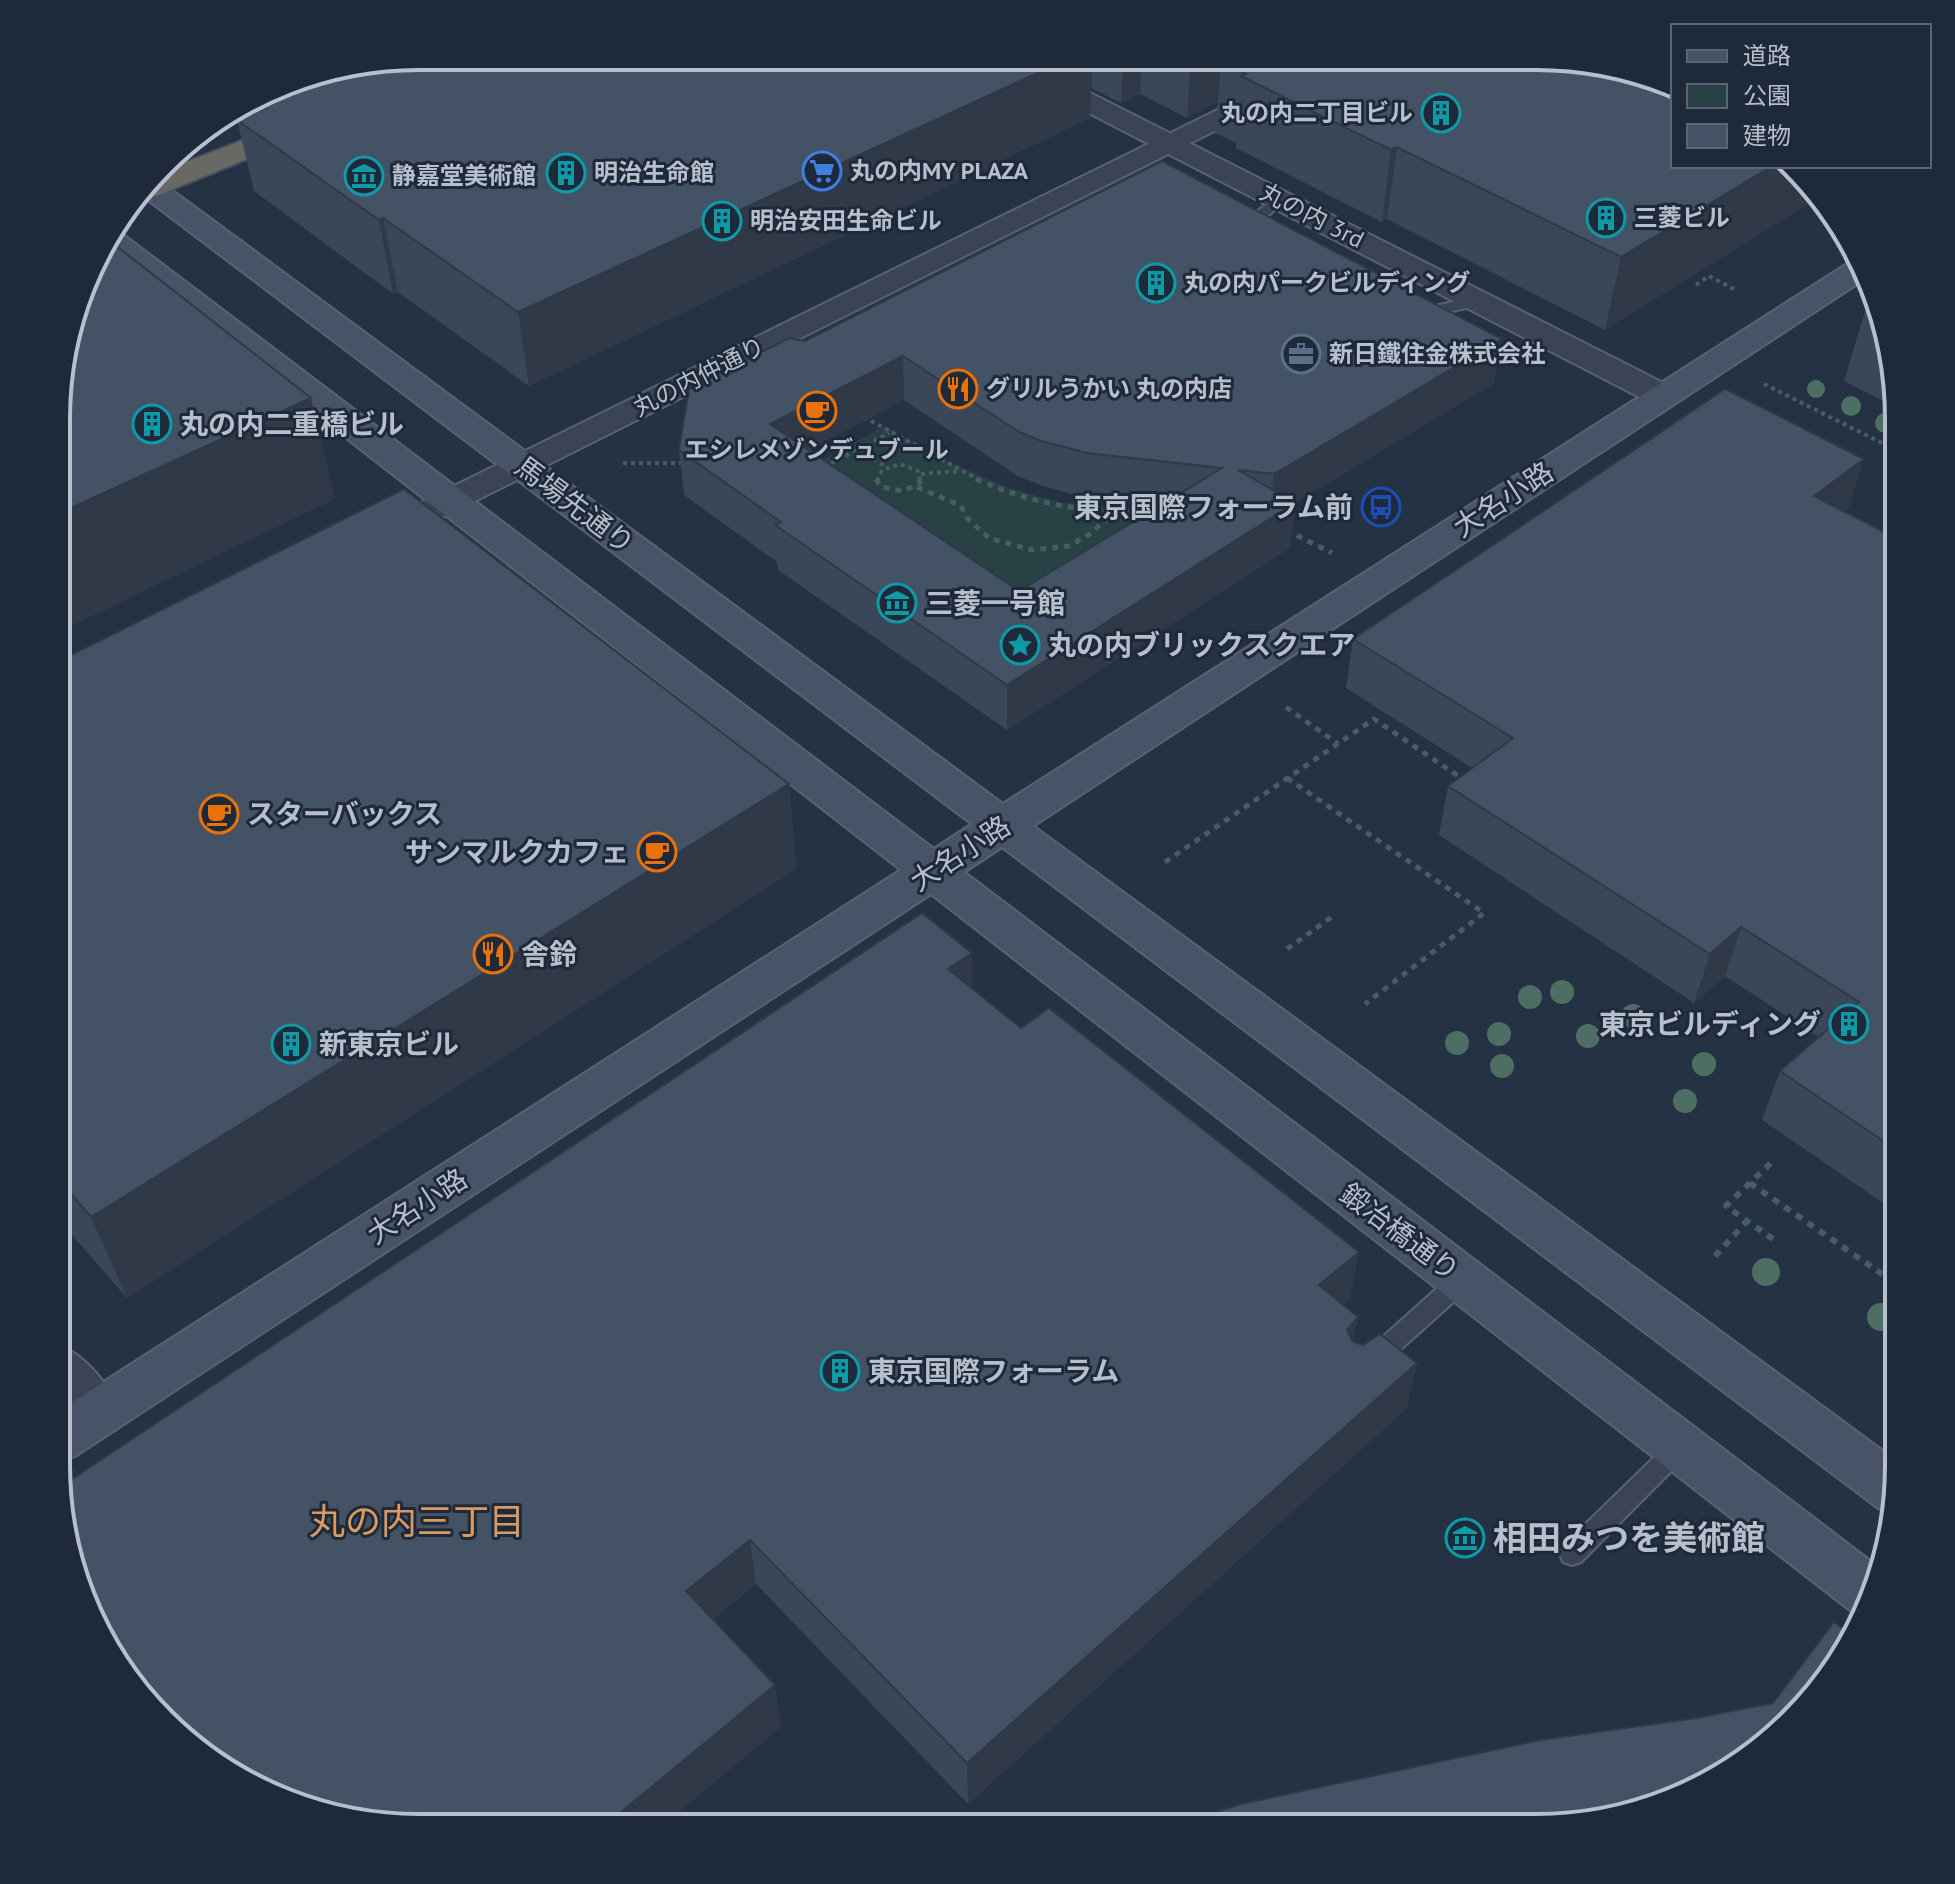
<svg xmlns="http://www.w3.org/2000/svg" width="1955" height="1884" font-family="'PT Sans','Noto Sans JP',sans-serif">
<rect width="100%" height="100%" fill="#253244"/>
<path fill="#274145" d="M 884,426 L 937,457 L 1010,488 L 1061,502 L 1100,506 L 1151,518 L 1004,605 L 800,472 Z"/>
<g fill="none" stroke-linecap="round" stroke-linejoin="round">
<g stroke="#586271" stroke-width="4">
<g id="service">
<path d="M 1278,195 L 1283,196 L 1283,202 L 1258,225 L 1252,236 L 1242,236 L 1240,233 L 1246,220 Z"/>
<path d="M 1478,296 L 1483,298 L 1483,304 L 1419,319 L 1411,314 L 1414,311 Z"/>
<path d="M 1462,1271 L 1470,1273 L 1473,1280 L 1470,1287 L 1381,1367 L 1373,1370 L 1365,1367 L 1361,1360 L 1365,1353 L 1454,1273 Z"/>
<path d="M 1680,1437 L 1688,1440 L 1692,1447 L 1688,1454 L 1581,1562 L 1572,1565 L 1563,1562 L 1560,1554 L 1563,1546 L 1672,1440 Z"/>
</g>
</g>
<g stroke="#586271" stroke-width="4">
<path id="minor" d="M 1264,87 L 1274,89 L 1278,95 L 1274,101 L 395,541 L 383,544 L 371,541 L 366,534 L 371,527 Z"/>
</g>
<g stroke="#586271" stroke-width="4">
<g id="tertiary">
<path d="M 1037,66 L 1675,389 L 1680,396 L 1675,403 L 1663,406 L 1651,403 L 1027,81 L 1022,75 L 1027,69 Z"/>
<path d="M 58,1345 C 86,1355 110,1387 123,1414 L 115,1430 L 97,1436 L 79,1430 L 57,1404 Z"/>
</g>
</g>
<g stroke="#586271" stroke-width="4">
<path id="secondary" d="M 154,177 L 1003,804 L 1858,257 L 1869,276 L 1033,826 L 1898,1462 L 1898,1488 L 1892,1513 L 1878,1508 L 1002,847 L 964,872 L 1877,1566 L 1864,1616 L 1851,1611 L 931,894 L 75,1456 L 57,1463 L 57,1412 L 901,870 L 101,247 L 113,227 L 934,849 L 972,824 L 140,194 Z"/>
</g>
<g stroke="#444f5e" stroke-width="4">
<g id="trunk">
<path d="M 340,69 L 337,77 C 315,86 286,105 262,98 L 302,75 Z"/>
<path d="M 300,118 L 311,121 L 315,127 L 311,133 L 156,196 L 138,197 L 158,173 Z"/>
</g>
</g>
<g stroke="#465e61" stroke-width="4" stroke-dasharray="4 4" stroke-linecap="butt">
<path d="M 1696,285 L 1709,276 L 1734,289"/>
<path d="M 1764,384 L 1898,451"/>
<path d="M 864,417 L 981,481"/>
<path d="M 860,450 L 886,467"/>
<path d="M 623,463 L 682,463"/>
<path d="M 824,467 L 889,433"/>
<path d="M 921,474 L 960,471"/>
<path d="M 877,481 L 882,470 L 900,464 L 918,471 L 920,481"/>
</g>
<g stroke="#465e61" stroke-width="5" stroke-dasharray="6 6" stroke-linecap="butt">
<path d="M 876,479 L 881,487 L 903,491 L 920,483 L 919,479"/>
<path d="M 976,479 C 1035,505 1093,515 1157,511"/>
<path d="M 917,487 L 961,506 L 968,519 L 989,538 L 1032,550 L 1069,546 L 1090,534 L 1114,513"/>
<path d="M 1286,530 L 1332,553"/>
<path d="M 1286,707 L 1338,744"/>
<path d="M 1287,778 L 1484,913 L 1365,1004"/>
<path d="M 1165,862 L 1374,719 L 1464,780"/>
<path d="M 1287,949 L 1333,916"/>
</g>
<g stroke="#465e61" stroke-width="6" stroke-dasharray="7 7" stroke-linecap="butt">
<path d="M 1750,1183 L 1898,1285"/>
<path d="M 1773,1239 L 1726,1206 L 1774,1160"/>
<path d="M 1715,1256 L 1748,1220"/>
</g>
<use href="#service" fill="#3a4454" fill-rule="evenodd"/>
<use href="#minor" fill="#3a4454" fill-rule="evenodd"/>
<use href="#tertiary" fill="#3a4454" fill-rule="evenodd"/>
<use href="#secondary" fill="#485367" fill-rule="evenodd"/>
<use href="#trunk" fill="#696865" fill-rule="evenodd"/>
</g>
<g fill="#4d6e62">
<circle cx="1816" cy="389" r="9"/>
<circle cx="1851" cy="406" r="10"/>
<circle cx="1885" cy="423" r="10"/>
<circle cx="1562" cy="992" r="12"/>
<circle cx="1530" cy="997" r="12"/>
<circle cx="1633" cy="1016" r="12"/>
<circle cx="1499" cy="1034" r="12"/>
<circle cx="1588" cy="1036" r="12"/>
<circle cx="1457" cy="1043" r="12"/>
<circle cx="1704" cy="1064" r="12"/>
<circle cx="1502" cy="1066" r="12"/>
<circle cx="1685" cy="1101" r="12"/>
<circle cx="1766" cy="1272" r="14"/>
<circle cx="1881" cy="1317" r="14"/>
</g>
<g fill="#3a4758" fill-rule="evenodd">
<path d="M 419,56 L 1583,59 L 1673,89 L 1605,330 L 1387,219 L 1382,222 L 1236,148 L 1236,143 L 1215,133 L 1218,102 L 1187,118 L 1140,94 L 1121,103 L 1091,88 L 1090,118 L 529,386 L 398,292 L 393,294 L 254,191 L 237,120 L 263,109 L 262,106 Z"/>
<path d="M 1873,285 L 1898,396 L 1898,408 L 1844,381 Z"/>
<path d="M 805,341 L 1494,383 L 1295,503 L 1290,548 L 1007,730 L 778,570 L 777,562 L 684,495 L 679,450 ZM 904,400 L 1018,476 L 1040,485 L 1086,498 L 1159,506 L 1019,591 L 809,450 Z"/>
<path d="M 1849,508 L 1844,511 L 1898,539 L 1898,1213 L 1762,1120 L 1780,1071 L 1819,1037 L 1725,976 L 1694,1003 L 1439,835 L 1448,786 L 1472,768 L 1346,688 L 1353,639 Z"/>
<path d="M 61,660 L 789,784 L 796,869 L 127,1298 L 58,1219 Z"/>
<path d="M 972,988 L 1350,1299 L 1343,1304 L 1353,1342 L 1417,1363 L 1406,1409 L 968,1804 L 756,1584 L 713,1619 L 781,1727 L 396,1827 Z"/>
</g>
<g fill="#303947">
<path d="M 1070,58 L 1093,58 L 1090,118 L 529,386 L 518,312 Z"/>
<path d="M 1123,58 L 1142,58 L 1140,94 L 1121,103 Z"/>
<path d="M 1191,58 L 1307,58 L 1246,74 L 1221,62 L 1218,102 L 1187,118 Z"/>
<path d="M 1397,147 L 1387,219 L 1382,222 L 1391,150 Z"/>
<path d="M 1772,166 L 1788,166 L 1822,196 L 1605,330 L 1621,257 Z"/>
<path d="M 383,218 L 398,292 L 393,294 L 379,220 Z"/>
<path d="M 1502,339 L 1494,383 L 1269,519 L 1274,474 Z"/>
<path d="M 903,356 L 904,400 L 773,469 L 770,424 Z"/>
<path d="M 311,398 L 335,499 L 61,631 L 62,512 Z"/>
<path d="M 1864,459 L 1849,508 L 1799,544 L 1814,496 Z"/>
<path d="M 1295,503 L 1290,548 L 1007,730 L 1007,685 Z"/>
<path d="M 789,784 L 796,869 L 127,1298 L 91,1217 Z"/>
<path d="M 1741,927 L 1725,976 L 1694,1003 L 1710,954 Z"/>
<path d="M 972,953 L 972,1002 L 948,969 Z"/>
<path d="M 1359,1252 L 1350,1299 L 1311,1332 L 1319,1285 Z"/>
<path d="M 1358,1317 L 1349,1363 L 1347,1330 Z"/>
<path d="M 1417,1363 L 1406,1409 L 968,1804 L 967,1763 Z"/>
<path d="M 750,1540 L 756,1584 L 694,1634 L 686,1591 Z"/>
<path d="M 775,1685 L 781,1727 L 661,1827 L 603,1827 Z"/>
</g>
<g fill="#445266" stroke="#303947" stroke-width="2" fill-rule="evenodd">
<path d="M 419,56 L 1070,58 L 518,312 L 383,218 L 379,220 L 237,120 L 266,108 L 262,106 L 372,64 Z"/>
<path d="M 1228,58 L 1583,59 L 1673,89 L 1673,166 L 1772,166 L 1621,257 L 1397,147 L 1391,150 L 1241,76 L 1246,74 L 1221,62 Z"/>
<path d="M 1162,161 L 1502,339 L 1274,474 L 1238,470 L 1295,503 L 1007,685 L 775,525 L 781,522 L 679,450 L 689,389 L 789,338 L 805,341 ZM 903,356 L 1019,432 L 1041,441 L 1087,453 L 1222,468 L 1019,591 L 770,424 Z"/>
<path d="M 105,237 L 311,398 L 62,512 L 63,348 Z"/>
<path d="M 1725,389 L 1864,459 L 1814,496 L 1898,539 L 1898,1151 L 1780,1071 L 1859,1002 L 1741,927 L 1710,954 L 1448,786 L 1513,738 L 1353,639 Z"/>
<path d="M 404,489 L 789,784 L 91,1217 L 58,1179 L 61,660 Z"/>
<path d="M 922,913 L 972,953 L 948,969 L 1021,1028 L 1049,1008 L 1359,1252 L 1319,1285 L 1358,1317 L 1347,1330 L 1353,1342 L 1363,1345 L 1380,1334 L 1417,1363 L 967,1763 L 750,1540 L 686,1591 L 775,1685 L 603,1827 L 396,1827 L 258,1790 L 131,1686 L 83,1604 L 57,1489 Z"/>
<path d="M 1834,1622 L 1853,1637 L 1757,1753 L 1653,1809 L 1559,1827 L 1169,1827 L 1241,1804 L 1540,1740 L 1696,1718 L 1773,1703 Z"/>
</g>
<defs>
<g id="building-ring" transform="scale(2)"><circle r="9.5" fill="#1e2939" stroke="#0f9aa8" stroke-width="1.5"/><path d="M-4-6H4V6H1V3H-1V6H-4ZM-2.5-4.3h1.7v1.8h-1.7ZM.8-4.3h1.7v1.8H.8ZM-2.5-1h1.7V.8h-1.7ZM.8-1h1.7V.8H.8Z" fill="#0f9aa8"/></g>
<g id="supermarket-ring" transform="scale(2)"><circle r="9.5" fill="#1e2939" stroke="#3f7fe0" stroke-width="1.5"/><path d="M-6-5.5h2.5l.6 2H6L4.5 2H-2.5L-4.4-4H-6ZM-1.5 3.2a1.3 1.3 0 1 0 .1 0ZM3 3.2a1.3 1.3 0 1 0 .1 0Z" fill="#3f7fe0"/></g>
<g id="museum-ring" transform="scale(2)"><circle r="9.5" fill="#1e2939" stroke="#0f9aa8" stroke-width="1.5"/><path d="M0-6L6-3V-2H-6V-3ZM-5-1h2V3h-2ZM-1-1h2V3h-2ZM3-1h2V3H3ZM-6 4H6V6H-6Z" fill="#0f9aa8"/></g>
<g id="office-ring" transform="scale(2)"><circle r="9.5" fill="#1e2939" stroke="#5c6f8a" stroke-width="1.5"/><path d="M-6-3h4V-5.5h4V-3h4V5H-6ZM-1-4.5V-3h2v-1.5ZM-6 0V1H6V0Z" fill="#5c6f8a"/></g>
<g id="restaurant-ring" transform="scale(2)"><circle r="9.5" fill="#1e2939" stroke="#e8710a" stroke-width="1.5"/><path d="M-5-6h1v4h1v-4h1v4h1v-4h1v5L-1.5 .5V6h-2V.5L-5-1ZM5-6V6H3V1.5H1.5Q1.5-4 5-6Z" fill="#e8710a"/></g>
<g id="cafe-ring" transform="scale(2)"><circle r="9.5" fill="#1e2939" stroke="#e8710a" stroke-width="1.5"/><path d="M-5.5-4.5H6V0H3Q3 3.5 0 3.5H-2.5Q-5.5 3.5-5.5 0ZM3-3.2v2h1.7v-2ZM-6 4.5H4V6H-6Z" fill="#e8710a"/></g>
<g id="bus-ring" transform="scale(2)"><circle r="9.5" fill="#1e2939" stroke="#1a4fb4" stroke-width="1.5"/><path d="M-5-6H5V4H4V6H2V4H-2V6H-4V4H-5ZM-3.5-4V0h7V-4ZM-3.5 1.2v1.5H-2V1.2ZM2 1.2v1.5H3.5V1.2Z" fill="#1a4fb4"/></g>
<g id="sight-ring" transform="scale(2)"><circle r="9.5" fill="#1e2939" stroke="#0f9aa8" stroke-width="1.5"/><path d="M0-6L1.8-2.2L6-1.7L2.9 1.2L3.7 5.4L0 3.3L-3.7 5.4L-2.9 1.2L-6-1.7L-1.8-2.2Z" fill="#0f9aa8"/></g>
</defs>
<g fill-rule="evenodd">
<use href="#building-ring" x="1441" y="113"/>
<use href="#supermarket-ring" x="822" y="171"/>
<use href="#building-ring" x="566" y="173"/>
<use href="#museum-ring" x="364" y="176"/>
<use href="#building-ring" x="1606" y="218"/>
<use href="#building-ring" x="722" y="221"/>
<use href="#building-ring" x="1156" y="283"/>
<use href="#office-ring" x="1301" y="354"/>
<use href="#restaurant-ring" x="958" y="389"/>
<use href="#cafe-ring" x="817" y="411"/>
<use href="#building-ring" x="152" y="424"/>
<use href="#bus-ring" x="1381" y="507"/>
<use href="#museum-ring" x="897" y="603"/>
<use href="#sight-ring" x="1020" y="645"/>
<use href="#cafe-ring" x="219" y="814"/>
<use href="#cafe-ring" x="657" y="852"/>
<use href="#restaurant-ring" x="493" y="954"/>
<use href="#building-ring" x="1849" y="1024"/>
<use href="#building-ring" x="291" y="1044"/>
<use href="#building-ring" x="840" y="1371"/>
<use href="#museum-ring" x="1465" y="1538"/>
</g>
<g text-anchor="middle" stroke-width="6" stroke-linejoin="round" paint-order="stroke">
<g font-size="24" font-weight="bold" fill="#b7bfcd" stroke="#1e2939" text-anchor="start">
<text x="1413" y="121" text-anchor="end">丸の内二丁目ビル</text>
<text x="850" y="179">丸の内MY PLAZA</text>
<text x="594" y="181">明治生命館</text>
<text x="392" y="184">静嘉堂美術館</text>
<text x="1634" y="226">三菱ビル</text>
<text x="750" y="229">明治安田生命ビル</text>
<text x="1184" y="291">丸の内パークビルディング</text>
<text x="1329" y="362">新日鐵住金株式会社</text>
<text x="986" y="397">グリルうかい 丸の内店</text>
<text x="817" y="458" text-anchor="middle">エシレメゾンデュブール</text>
</g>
<g font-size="24" fill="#b7bfcd" stroke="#1e2939">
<text transform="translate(1312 216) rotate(27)" y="8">丸の内 3rd</text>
<text transform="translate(699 377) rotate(-27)" y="8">丸の内仲通り</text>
</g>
<g font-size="28" font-weight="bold" fill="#b7bfcd" stroke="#1e2939" text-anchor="start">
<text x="180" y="434">丸の内二重橋ビル</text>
<text x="1353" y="517" text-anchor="end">東京国際フォーラム前</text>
<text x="925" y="613">三菱一号館</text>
<text x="1048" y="655">丸の内ブリックスクエア</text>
<text x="247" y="824">スターバックス</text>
<text x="629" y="862" text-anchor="end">サンマルクカフェ</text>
<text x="521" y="964">舎鈴</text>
<text x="1821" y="1034" text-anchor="end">東京ビルディング</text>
<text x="319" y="1054">新東京ビル</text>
<text x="868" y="1381">東京国際フォーラム</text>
</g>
<g font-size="28" fill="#b7bfcd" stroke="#1e2939">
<text transform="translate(1503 499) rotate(-33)" y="10">大名小路</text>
<text transform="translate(575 505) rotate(37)" y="10">馬場先通り</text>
<text transform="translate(960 853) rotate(-33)" y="10">大名小路</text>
<text transform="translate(417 1206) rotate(-33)" y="10">大名小路</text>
<text transform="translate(1400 1232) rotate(37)" y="10">鍛冶橋通り</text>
</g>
<g font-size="34" font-weight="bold" fill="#b7bfcd" stroke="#1e2939" text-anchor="start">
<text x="1493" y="1550">相田みつを美術館</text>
</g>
<g font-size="36" fill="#dc9a63" stroke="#1e2939">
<text x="417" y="1534">丸の内三丁目</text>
</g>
</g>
<path d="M0 0H1955V1884H0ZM419 70H1536A349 349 0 0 1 1885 419V1465A349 349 0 0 1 1536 1814H419A349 349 0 0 1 70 1465V419A349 349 0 0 1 419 70Z" fill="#1e2939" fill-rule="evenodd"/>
<path fill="none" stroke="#b7bfcd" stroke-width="4" d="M419 70H1536A349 349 0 0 1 1885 419V1465A349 349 0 0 1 1536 1814H419A349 349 0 0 1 70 1465V419A349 349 0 0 1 419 70Z"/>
<rect x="1671" y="24" width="260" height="144" fill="#1e2939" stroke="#5b6574" stroke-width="2"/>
<rect x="1687" y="50" width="40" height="12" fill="#485367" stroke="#5b6574" stroke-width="2"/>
<text x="1743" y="64" font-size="24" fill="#b7bfcd">道路</text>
<rect x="1687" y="84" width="40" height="24" fill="#274145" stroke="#5b6574" stroke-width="2"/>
<text x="1743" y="104" font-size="24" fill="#b7bfcd">公園</text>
<rect x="1687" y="124" width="40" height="24" fill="#445266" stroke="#5b6574" stroke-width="2"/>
<text x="1743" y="144" font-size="24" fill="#b7bfcd">建物</text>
</svg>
